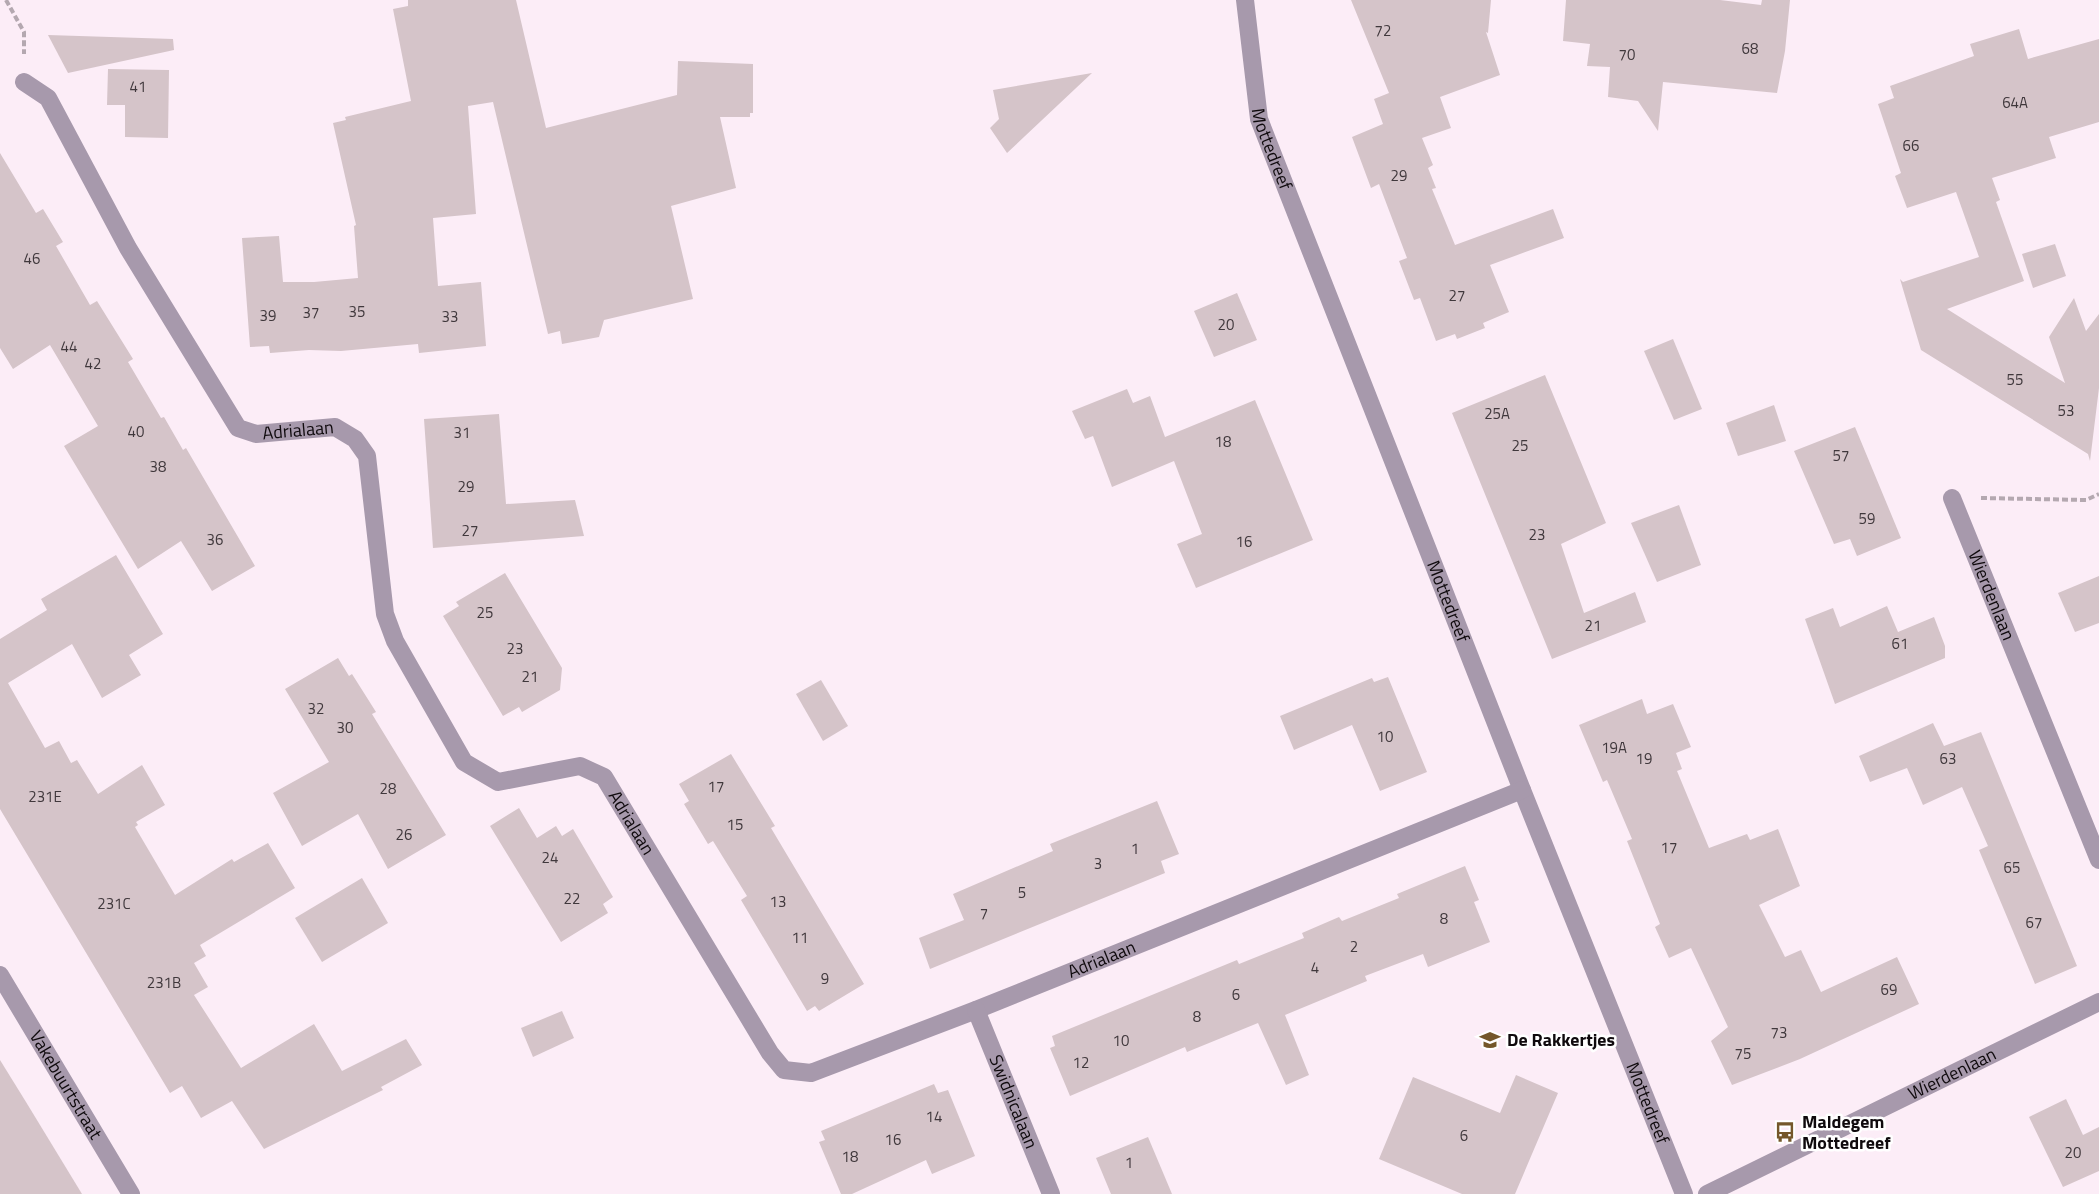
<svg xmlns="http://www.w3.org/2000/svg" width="2099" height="1194" font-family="'Titillium Web',sans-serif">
<rect width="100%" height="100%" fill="#fcedf7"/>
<g fill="#d5c4c9">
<path d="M 408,0 L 516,0 L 546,128 L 677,95 L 678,61 L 753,64 L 753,113 L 750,113 L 750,117 L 720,117 L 736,188 L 671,206 L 693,299 L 604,320 L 599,337 L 562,344 L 560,331 L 548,334 L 493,102 L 468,106 L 476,214 L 433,218 L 438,286 L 481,282 L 486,346 L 419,353 L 418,344 L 341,351 L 309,350 L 270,353 L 269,346 L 250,347 L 242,238 L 279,236 L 283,282 L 314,282 L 358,278 L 354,226 L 356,225 L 333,123 L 346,120 L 345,117 L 411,101 L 393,9 L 408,6 Z"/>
<path d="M 1351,0 L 1491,0 L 1488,33 L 1486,32 L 1500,75 L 1440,97 L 1451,128 L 1422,138 L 1433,165 L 1428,168 L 1436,188 L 1432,189 L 1455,245 L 1553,209 L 1564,238 L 1490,265 L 1509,312 L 1483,323 L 1485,328 L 1457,339 L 1455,334 L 1436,341 L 1420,298 L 1414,300 L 1399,261 L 1407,258 L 1379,184 L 1371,188 L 1352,137 L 1383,124 L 1374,99 L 1389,93 Z"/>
<path d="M 1566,0 L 1720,0 L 1761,5 L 1762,0 L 1790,0 L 1785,51 L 1777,93 L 1663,82 L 1658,131 L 1638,101 L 1608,97 L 1610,67 L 1587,66 L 1590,44 L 1563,41 Z"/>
<path d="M 2019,29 L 2028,59 L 2099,39 L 2099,122 L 2049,137 L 2056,158 L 1992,178 L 2000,200 L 1996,202 L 2024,281 L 1947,309 L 2065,383 L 2049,337 L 2074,298 L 2086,331 L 2099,314 L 2099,388 L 2090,461 L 2088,454 L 1921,350 L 1900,279 L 1903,282 L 1979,257 L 1956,192 L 1907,208 L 1895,176 L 1901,173 L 1878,104 L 1894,98 L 1890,86 L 1974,56 L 1970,44 Z"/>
<path d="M 48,35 L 173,39 L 174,50 L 68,73 Z"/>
<path d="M 108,69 L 169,70 L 168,138 L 125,137 L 125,105 L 107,105 Z"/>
<path d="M 1092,73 L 1007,153 L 990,128 L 999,119 L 993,90 Z"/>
<path d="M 0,153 L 36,213 L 43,209 L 63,242 L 56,246 L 90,305 L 97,301 L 133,359 L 128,362 L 161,418 L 164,417 L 183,450 L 186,448 L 255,566 L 212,591 L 181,541 L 138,569 L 64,446 L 98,426 L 50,345 L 13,369 L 0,348 Z"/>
<path d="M 2055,244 L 2066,276 L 2033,288 L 2022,254 Z"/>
<path d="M 1237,293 L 1257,340 L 1214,357 L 1194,311 Z"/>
<path d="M 1673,339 L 1702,409 L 1674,420 L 1644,351 Z"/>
<path d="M 1545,375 L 1606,523 L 1561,544 L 1584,613 L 1635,592 L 1646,622 L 1552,659 L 1452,413 Z"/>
<path d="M 1127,389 L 1133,403 L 1150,396 L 1165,437 L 1255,400 L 1313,540 L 1196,588 L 1177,544 L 1202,534 L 1174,461 L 1112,487 L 1093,436 L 1085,439 L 1072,411 Z"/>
<path d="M 1774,405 L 1786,441 L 1738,456 L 1726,423 Z"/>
<path d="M 499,414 L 506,504 L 575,500 L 584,536 L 433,548 L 424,419 Z"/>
<path d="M 1855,427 L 1901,538 L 1857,556 L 1850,539 L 1834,544 L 1794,451 Z"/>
<path d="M 1679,505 L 1701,565 L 1657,582 L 1631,523 Z"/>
<path d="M 116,555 L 163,634 L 129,655 L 141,675 L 102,698 L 72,644 L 8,683 L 45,748 L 59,741 L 71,763 L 77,760 L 98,794 L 142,765 L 165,805 L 136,822 L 138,825 L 135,827 L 175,895 L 232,859 L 234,862 L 268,843 L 295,888 L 200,945 L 206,956 L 194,963 L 208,987 L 194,995 L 241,1068 L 314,1024 L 342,1071 L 406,1039 L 422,1065 L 381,1087 L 383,1090 L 264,1149 L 232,1101 L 201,1118 L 182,1086 L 170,1093 L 0,809 L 0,639 L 47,610 L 41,599 Z"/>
<path d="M 505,573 L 562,668 L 560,690 L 522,712 L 519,707 L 503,716 L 443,616 L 459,606 L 456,602 Z"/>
<path d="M 2099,576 L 2099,623 L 2075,632 L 2058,593 Z"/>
<path d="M 1887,606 L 1898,632 L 1934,617 L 1945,646 L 1945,658 L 1835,704 L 1805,619 L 1833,608 L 1840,627 Z"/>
<path d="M 338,658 L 349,676 L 352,674 L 376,712 L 372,714 L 446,835 L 388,869 L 358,814 L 302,846 L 273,793 L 329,762 L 285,689 Z"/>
<path d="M 1388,677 L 1427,772 L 1380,791 L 1352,725 L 1294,750 L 1280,716 L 1372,678 L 1374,682 Z"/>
<path d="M 821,680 L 848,726 L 823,741 L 796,694 Z"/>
<path d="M 1642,699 L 1647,714 L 1673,704 L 1691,747 L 1676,753 L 1682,769 L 1677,771 L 1709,848 L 1747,834 L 1750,840 L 1778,829 L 1800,886 L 1759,905 L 1785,957 L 1801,950 L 1821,992 L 1897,957 L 1919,1004 L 1800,1059 L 1732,1085 L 1711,1041 L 1728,1027 L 1691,948 L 1669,958 L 1655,927 L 1660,924 L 1627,841 L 1632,839 L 1607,780 L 1603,782 L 1579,725 Z"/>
<path d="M 1933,723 L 1944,746 L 1981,732 L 2077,966 L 2035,984 L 1979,850 L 1988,846 L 1962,787 L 1923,805 L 1907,768 L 1870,782 L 1859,756 Z"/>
<path d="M 731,754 L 775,826 L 771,828 L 864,984 L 819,1011 L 815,1006 L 807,1011 L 741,900 L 747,896 L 713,841 L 708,844 L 684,804 L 689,801 L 679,784 Z"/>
<path d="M 1157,801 L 1179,854 L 1161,861 L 1165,873 L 930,969 L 919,938 L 964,920 L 953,894 L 1053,851 L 1050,844 Z"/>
<path d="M 519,808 L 537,838 L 556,826 L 562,836 L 573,829 L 613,897 L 603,904 L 608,913 L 561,942 L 490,826 Z"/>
<path d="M 1465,866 L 1479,900 L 1474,902 L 1490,942 L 1428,967 L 1423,954 L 1365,976 L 1367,981 L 1285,1015 L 1309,1075 L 1286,1085 L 1258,1023 L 1187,1052 L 1185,1047 L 1070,1096 L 1050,1048 L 1055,1046 L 1052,1036 L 1237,960 L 1239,964 L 1304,938 L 1302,933 L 1339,917 L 1342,921 L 1399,898 L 1397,894 Z"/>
<path d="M 362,878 L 388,923 L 322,962 L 295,918 Z"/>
<path d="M 562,1011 L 574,1038 L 533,1057 L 521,1028 Z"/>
<path d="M 0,1060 L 26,1102 L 82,1194 L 0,1194 Z"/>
<path d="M 1516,1075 L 1558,1093 L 1515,1194 L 1462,1194 L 1379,1159 L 1413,1077 L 1500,1113 Z"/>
<path d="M 934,1084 L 938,1093 L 948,1090 L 975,1156 L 932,1174 L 926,1160 L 852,1194 L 841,1194 L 819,1142 L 825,1140 L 821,1131 Z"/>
<path d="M 2066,1099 L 2083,1135 L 2099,1127 L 2099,1171 L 2063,1187 L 2029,1117 Z"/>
<path d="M 1148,1137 L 1172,1194 L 1111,1194 L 1096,1158 Z"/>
</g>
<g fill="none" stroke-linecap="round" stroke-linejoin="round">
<g stroke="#b4a8b0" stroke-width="4" stroke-dasharray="6 3" stroke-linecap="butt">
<path d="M 6,0 L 24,32 L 24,54"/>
<path d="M 1981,498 L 2086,500 L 2099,494"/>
</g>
<g stroke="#a799ac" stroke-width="18">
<path id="s1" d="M 1245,0 L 1259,119 L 1522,790 L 1684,1194"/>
<path id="s2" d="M 24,82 L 48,98 L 128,248 L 238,428 L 256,434 L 335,427 L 355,439 L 367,456 L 385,614 L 395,641 L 464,762 L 498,782 L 580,766 L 604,777 L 770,1053 L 784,1070 L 811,1073 L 976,1010 L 1522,790"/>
<path id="s3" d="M 1952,498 L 2099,860"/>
<path id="s4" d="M 0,975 L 131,1194"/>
<path id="s5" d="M 976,1010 L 1051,1194"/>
<path id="s6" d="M 1707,1194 L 2099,1002"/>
</g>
</g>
<defs>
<g id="school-bare" transform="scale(1.62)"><path d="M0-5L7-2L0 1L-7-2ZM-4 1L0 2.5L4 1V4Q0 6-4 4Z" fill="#74572a" stroke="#fff" stroke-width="2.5" paint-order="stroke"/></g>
<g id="bus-bare" transform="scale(1.62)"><path d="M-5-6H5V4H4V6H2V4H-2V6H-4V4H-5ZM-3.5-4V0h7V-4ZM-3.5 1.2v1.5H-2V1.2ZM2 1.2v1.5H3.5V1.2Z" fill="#74572a" stroke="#fff" stroke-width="2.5" paint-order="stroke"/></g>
</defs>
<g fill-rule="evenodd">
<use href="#school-bare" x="1490" y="1040"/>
<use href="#bus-bare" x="1785" y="1132"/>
</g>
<g text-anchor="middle" stroke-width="5" stroke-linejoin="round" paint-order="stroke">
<g font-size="15" fill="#40383c">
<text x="1383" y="36">72</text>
<text x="1750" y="54">68</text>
<text x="1627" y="60">70</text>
<text x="138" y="92">41</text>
<text x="2015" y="108">64A</text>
<text x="1911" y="151">66</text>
<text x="1399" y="181">29</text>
<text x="32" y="264">46</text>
<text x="1457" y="301">27</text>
<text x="357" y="317">35</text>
<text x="311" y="318">37</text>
<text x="268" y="321">39</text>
<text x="450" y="322">33</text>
<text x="1226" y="330">20</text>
<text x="69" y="352">44</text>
<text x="93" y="369">42</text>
<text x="2015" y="385">55</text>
<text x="2066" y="416">53</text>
<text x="1497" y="419">25A</text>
<text x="136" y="437">40</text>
<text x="462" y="438">31</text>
<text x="1223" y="447">18</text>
<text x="1520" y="451">25</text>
<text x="1841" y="461">57</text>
<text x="158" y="472">38</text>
<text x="466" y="492">29</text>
<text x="1867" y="524">59</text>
<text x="470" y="536">27</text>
<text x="1537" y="540">23</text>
<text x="215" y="545">36</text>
<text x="1244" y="547">16</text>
<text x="485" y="618">25</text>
<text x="1593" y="631">21</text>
<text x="1900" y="649">61</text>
<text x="515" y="654">23</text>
<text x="530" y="682">21</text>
<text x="316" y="714">32</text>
<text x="345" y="733">30</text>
<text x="1385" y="742">10</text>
<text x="1614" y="753">19A</text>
<text x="1644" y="764">19</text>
<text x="1948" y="764">63</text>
<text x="716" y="792">17</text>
<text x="388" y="794">28</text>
<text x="45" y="802">231E</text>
<text x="735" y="830">15</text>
<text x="404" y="840">26</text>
<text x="1669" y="853">17</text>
<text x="1135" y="854">1</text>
<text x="550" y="863">24</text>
<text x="1098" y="869">3</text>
<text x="2012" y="873">65</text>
<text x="1022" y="898">5</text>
<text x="572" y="904">22</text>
<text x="778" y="907">13</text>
<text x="114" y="909">231C</text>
<text x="984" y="919">7</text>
<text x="1444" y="924">8</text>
<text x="2034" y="928">67</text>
<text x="800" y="943">11</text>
<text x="1354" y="952">2</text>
<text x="1315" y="973">4</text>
<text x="825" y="984">9</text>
<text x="164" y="988">231B</text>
<text x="1889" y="995">69</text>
<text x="1236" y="1000">6</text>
<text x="1197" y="1022">8</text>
<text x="1779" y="1038">73</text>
<text x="1121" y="1046">10</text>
<text x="1743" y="1059">75</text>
<text x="1081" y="1068">12</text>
<text x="934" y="1122">14</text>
<text x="1464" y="1141">6</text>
<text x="893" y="1145">16</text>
<text x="2073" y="1158">20</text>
<text x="850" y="1162">18</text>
<text x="1129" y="1168">1</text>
</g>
<g font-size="18" fill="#0f0a0d" stroke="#fff">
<text dy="6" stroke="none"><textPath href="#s1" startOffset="152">Mottedreef</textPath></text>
<text dy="6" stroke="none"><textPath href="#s2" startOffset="471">Adrialaan</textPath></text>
<text dy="6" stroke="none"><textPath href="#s3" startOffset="105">Wierdenlaan</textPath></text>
<text dy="6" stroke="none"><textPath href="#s1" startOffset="638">Mottedreef</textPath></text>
<text dy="6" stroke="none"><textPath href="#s2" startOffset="1082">Adrialaan</textPath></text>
<text dy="6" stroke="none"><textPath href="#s2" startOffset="1712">Adrialaan</textPath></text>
<text dy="6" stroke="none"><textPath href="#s6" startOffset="273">Wierdenlaan</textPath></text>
<text dy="6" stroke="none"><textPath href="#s4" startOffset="128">Vakebuurtstraat</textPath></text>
<text dy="6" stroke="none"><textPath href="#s5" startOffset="99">Swidnicalaan</textPath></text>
<text dy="6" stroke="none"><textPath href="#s1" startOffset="1178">Mottedreef</textPath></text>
</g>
<g font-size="18" font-weight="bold" fill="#0f0a0d" stroke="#fff" text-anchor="start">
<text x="1507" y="1046">De Rakkertjes</text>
<text x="1802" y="1128">Maldegem<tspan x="1802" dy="21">Mottedreef</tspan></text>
</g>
</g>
</svg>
